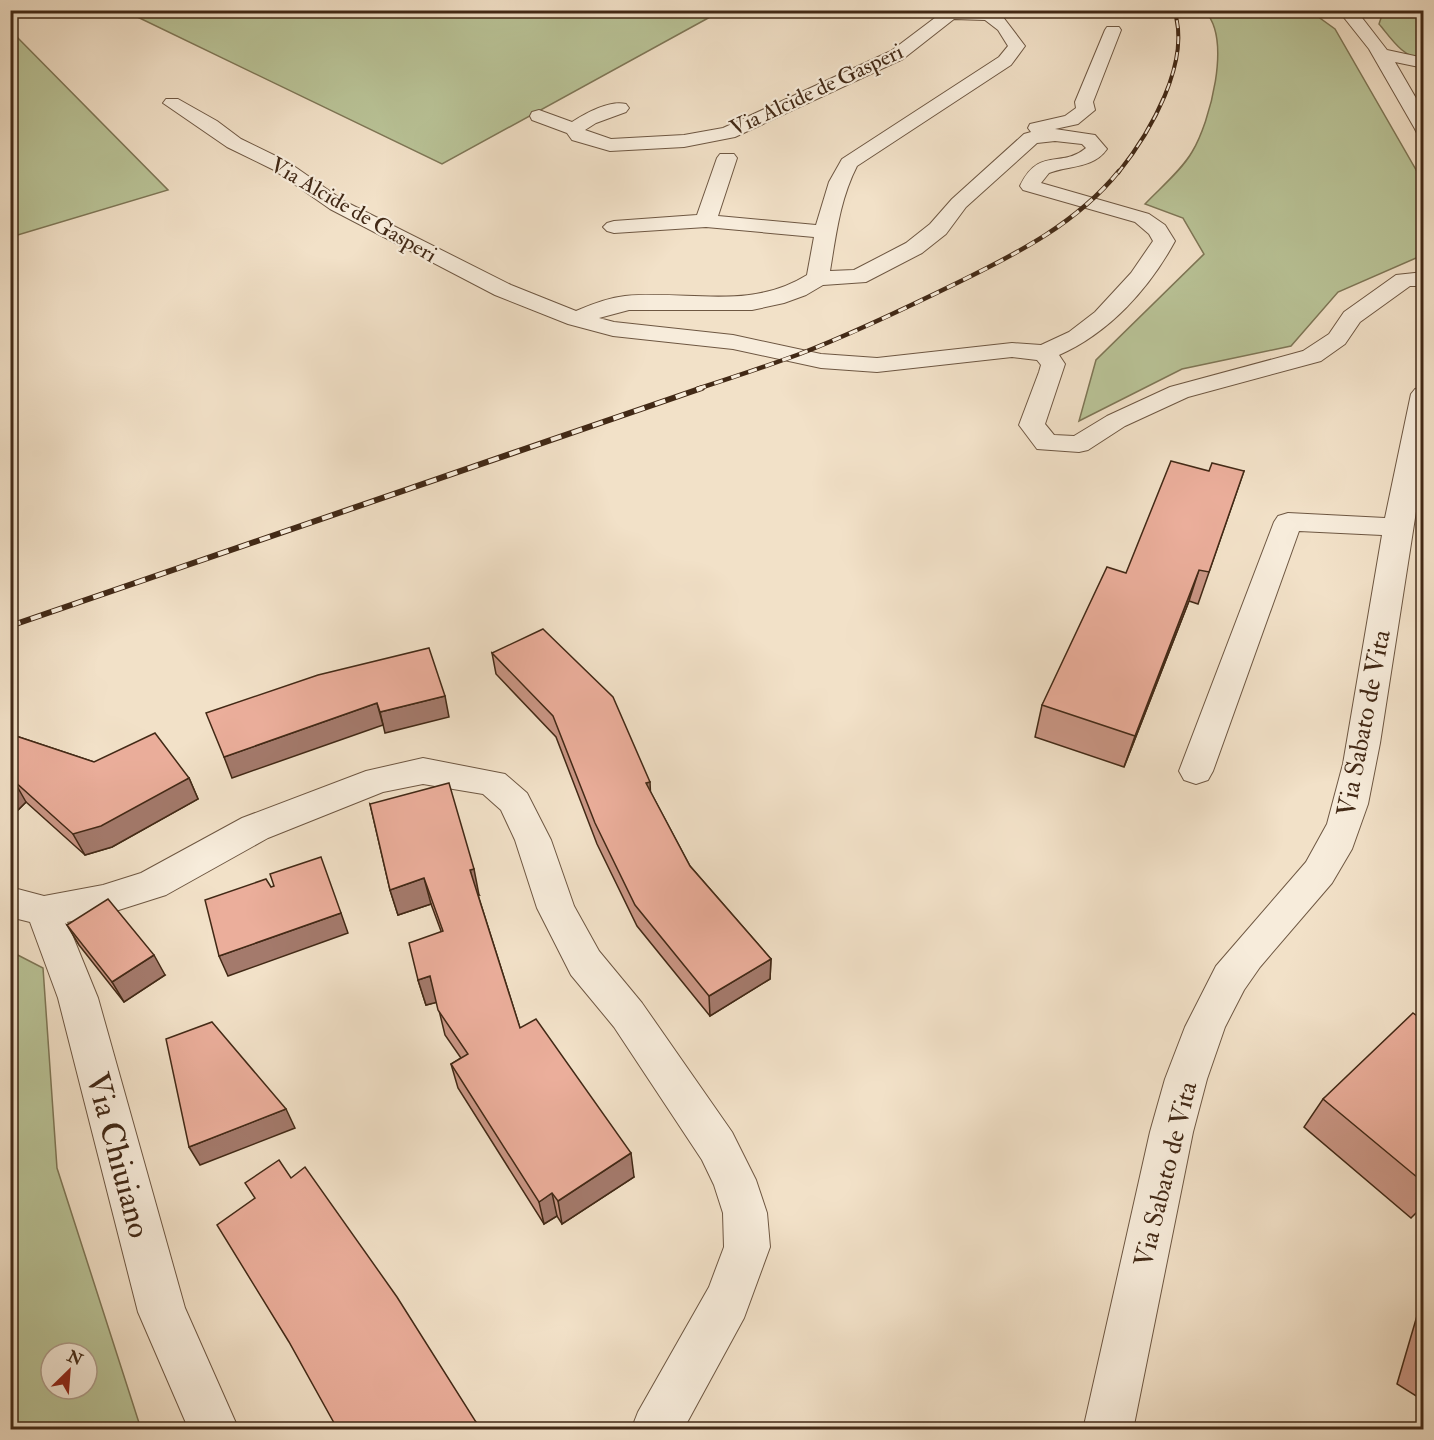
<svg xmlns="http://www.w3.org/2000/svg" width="1434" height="1440" font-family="'IM FELL Double Pica',serif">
<rect width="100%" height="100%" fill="#f2e1c8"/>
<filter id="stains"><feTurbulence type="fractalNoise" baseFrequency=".00333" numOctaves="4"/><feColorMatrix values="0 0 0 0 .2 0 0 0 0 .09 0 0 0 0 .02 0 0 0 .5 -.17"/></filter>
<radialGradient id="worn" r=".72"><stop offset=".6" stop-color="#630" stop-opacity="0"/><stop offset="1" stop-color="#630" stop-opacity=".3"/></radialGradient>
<g fill="#b9c397" stroke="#7e7656" stroke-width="1.5" fill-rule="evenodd">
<path d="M 125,11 L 721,11 L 442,164 Z"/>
<path d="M 1205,11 L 1310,11 L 1335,29 L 1423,182 L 1423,255 L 1338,292 L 1291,346 L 1182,369 L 1079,421 L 1096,360 L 1204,254 L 1183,218 L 1145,204 C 1160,188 1181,171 1192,152 C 1210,122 1232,40 1205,11 Z"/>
<path d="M 1375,11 L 1423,11 L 1423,59 C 1403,58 1391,38 1379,24 L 1382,15 Z"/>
<path d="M 10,31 L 11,31 L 168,190 L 11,237 Z"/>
<path d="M 10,951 L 43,968 L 57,1168 L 141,1429 L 11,1429 ZM 51,1353 L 87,1353 L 87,1389 L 51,1389 Z"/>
</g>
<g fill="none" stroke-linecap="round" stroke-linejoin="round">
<g stroke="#6e5742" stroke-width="2">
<g id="minor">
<path d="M 985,10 L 1003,17 L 1025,46 L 1011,65 L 857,166 C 840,199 836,235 830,271 L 854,270 L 906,243 L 930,224 L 952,199 L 1024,134 L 1031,132 L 1028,128 L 1030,124 L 1065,116 L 1076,108 L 1075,102 L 1105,30 L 1107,27 L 1119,27 L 1121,30 L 1093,102 L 1095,110 L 1078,124 L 1055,129 L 1095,135 L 1107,149 C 1093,169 1069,165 1049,173 L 1041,183 L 1149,214 L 1165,225 L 1175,241 C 1149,289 1109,333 1059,355 L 1065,364 L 1045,424 L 1054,435 L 1074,436 L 1107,416 L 1170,387 L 1303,351 L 1329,334 L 1344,312 L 1396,275 L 1424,272 L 1424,286 L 1410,286 L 1360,322 L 1345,344 L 1321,361 L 1188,397 L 1125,426 L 1088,450 L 1079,452 L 1037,449 L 1019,425 L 1039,372 L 1041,365 L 1037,360 L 1012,357 L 877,372 L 821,368 L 733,349 L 613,336 L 568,324 L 495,295 L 330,209 L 274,170 L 227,147 L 163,103 L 166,99 L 178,99 L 217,121 L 241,139 L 288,162 L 344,201 L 511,285 L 576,311 C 592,304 608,298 625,296 C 689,290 749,311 807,275 L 814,237 L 706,227 L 614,233 L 607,231 L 603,227 L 607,223 L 614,221 L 697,215 L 717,158 L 720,154 L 734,154 L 737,158 L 718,216 L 816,225 L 829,182 L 842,159 L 999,57 L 1008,46 L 998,30 L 985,20 L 954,19 L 903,59 L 735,137 L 684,147 L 610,151 L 572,140 L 567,133 L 532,120 L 530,116 L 532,112 L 539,110 L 572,122 C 586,113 610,100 626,104 L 629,108 L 626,112 L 596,123 L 585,130 L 611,139 L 684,135 L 723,128 L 891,51 L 944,11 ZM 1055,141 L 1082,144 L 1086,148 C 1061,169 1039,146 1020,186 L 1023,190 L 1135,222 L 1149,234 L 1153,241 L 1131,273 L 1095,312 L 1069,332 L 1041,345 L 1012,343 L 877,358 L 821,354 L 733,335 L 614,322 L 599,318 L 629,310 L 752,310 L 784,303 L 806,295 L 823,285 L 866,282 L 922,253 L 946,234 L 966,207 L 1037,143 Z"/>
<path d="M 1338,10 L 1356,10 L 1387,50 L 1424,58 L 1424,68 L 1395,62 L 1424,112 L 1424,135 L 1417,133 L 1415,129 L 1369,49 Z"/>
<path d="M 1424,387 L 1424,460 L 1380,743 L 1368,804 L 1352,849 L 1332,883 L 1260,967 L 1244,990 L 1225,1027 L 1207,1079 L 1193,1132 L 1133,1430 L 1083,1430 L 1150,1132 L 1165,1079 L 1185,1027 L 1216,966 L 1306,862 L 1327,824 L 1343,764 L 1382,535 L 1299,531 L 1213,771 L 1208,780 L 1196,784 L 1184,780 L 1179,771 L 1274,522 L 1278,516 L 1288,513 L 1385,518 L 1411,394 L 1415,389 Z"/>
<path d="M 423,758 L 505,774 L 527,793 L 551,840 L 574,906 L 599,951 L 642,1003 L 732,1132 L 756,1180 L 767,1213 L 770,1247 L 744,1318 L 683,1430 L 631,1430 L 638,1412 L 709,1287 L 724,1247 L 723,1213 L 714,1185 L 702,1160 L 614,1027 L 571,975 L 537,908 L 515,840 L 501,810 L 483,794 L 423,784 L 383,792 L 268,838 L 166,895 L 103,915 L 67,922 L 98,998 L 185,1308 L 239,1430 L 189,1430 L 138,1312 L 58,998 L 30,922 L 10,917 L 10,887 L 44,896 L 103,885 L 141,873 L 242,818 L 366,771 Z"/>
</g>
</g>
<use href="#minor" fill="#f7ecdb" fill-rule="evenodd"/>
<g stroke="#422916" stroke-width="4">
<path id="rail-far2" d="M 1118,173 C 1150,133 1192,61 1174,10"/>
</g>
<g stroke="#422916" stroke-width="4.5">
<path id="rail-far1" d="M 697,389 C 731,378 764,367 797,355 C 852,334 906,308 959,282 C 1018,253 1077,223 1119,171"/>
</g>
<g stroke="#422916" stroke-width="6">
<path id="rail" d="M 10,626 L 702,388"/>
</g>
<use href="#rail-far2" stroke="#f7ecdb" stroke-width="2" stroke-dasharray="8" stroke-linecap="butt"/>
<use href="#rail-far1" stroke="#f7ecdb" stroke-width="3" stroke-dasharray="9" stroke-linecap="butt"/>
<use href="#rail" stroke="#f7ecdb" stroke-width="4" stroke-dasharray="11" stroke-linecap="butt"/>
</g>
<g fill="#ca9685" stroke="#422916" stroke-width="1.5">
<path d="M 1209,471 L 1244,471 L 1198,604 L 1189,601 L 1124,767 L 1035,737 L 1042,705 L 1126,573 Z"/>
<path d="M 492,653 L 651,793 L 690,866 L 771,959 L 770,979 L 710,1016 L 637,926 L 597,844 L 556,737 L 496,674 Z"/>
<path d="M 10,734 L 94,762 L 189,778 L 198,799 L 112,847 L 85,855 L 26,802 L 10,818 Z"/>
<path d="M 370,804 L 479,895 L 478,895 L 520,1028 L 634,1177 L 562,1224 L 557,1216 L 544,1224 L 458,1088 L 451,1064 L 461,1058 L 445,1035 L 437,1002 L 426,1005 L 418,980 L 441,931 L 431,904 L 398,915 L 390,890 Z"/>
<path d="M 67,925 L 165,975 L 124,1002 L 79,945 Z"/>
<path d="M 1424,1021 L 1424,1205 L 1411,1218 L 1304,1127 L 1323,1099 Z"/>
<path d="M 1424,1292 L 1424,1401 L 1397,1384 Z"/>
</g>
<g fill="#a47a6c" stroke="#422916" stroke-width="1.5">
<path d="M 1199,570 L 1189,601 L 1124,767 L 1135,736 Z"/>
<path d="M 445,696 L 449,717 L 385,733 L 380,712 Z"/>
<path d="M 377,703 L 383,725 L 232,778 L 224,757 Z"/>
<path d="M 189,778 L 198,799 L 112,847 L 85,855 L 73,834 Z"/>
<path d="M 14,781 L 26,802 L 10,818 L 10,784 Z"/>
<path d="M 650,782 L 651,803 L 646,783 Z"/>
<path d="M 474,869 L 479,895 L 476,896 L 470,870 Z"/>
<path d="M 424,878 L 431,904 L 398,915 L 390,890 Z"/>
<path d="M 341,913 L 348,933 L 228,976 L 219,956 Z"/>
<path d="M 154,955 L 165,975 L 124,1002 L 112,982 Z"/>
<path d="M 771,959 L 770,979 L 710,1016 L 709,996 Z"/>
<path d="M 430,976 L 438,1002 L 426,1005 L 418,980 Z"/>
<path d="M 286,1109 L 295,1128 L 200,1165 L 189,1147 Z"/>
<path d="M 631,1153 L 634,1177 L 562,1224 L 558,1201 Z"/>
<path d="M 552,1193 L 557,1216 L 544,1224 L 539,1202 Z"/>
<path d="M 476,1422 L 479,1430 L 467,1430 Z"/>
</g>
<g fill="#ebae9b" stroke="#422916" stroke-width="1.5">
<path d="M 1171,461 L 1209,471 L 1212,463 L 1244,471 L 1209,572 L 1199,570 L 1135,736 L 1042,705 L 1107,567 L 1126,573 Z"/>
<path d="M 543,629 L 613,697 L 650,782 L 646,783 L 690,866 L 771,959 L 709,996 L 635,905 L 595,823 L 553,716 L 492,653 Z"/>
<path d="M 429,648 L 445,696 L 380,712 L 377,703 L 224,757 L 206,713 L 318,675 Z"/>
<path d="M 155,733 L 189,778 L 101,826 L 73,834 L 14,781 L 10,784 L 10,734 L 94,762 Z"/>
<path d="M 449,783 L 474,869 L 470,870 L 520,1028 L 536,1019 L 631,1153 L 558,1201 L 552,1193 L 539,1202 L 451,1064 L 468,1054 L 438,1010 L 430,976 L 418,980 L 409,943 L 443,931 L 424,878 L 390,890 L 370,804 Z"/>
<path d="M 321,857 L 341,913 L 219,956 L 205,900 L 266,879 L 271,887 L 274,886 L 270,874 Z"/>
<path d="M 108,899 L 154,955 L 112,982 L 67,925 Z"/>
<path d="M 1413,1013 L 1424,1021 L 1424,1183 L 1323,1099 Z"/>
<path d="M 212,1022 L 286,1109 L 189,1147 L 166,1039 Z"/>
<path d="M 279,1160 L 291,1178 L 305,1167 L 397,1297 L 476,1422 L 467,1430 L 338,1430 L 289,1342 L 217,1225 L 255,1198 L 245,1183 Z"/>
</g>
<g text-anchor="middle" stroke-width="4.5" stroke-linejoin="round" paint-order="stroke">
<g font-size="22" fill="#422916" stroke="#f7ecdb">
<text transform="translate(816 89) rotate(-25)" y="8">Via Alcide de Gasperi</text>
<text transform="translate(354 209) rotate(30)" y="8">Via Alcide de Gasperi</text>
</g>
<g font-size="26" fill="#422916" stroke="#f7ecdb">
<text transform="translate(1363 723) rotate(-79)" y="9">Via Sabato de Vita</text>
<text transform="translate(1165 1174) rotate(-76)" y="9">Via Sabato de Vita</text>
</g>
<g font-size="32" fill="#422916" stroke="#f7ecdb">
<text transform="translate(119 1155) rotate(75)" y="11">Via Chiuiano</text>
</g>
</g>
<rect width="1434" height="1440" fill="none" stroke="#f2e1c8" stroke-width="36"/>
<rect x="12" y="12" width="1410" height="1416" fill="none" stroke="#422916" stroke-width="3"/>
<rect x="18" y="18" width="1398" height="1404" fill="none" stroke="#422916" stroke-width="1.5"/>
<g transform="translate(69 1371) rotate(25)"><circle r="28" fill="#f7ecdb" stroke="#af9e8c" stroke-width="1.5"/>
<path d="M0-4.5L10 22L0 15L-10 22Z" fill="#8f2418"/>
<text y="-9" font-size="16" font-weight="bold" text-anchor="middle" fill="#422916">N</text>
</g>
<rect width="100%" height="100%" filter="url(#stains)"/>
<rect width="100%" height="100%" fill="url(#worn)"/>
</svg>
